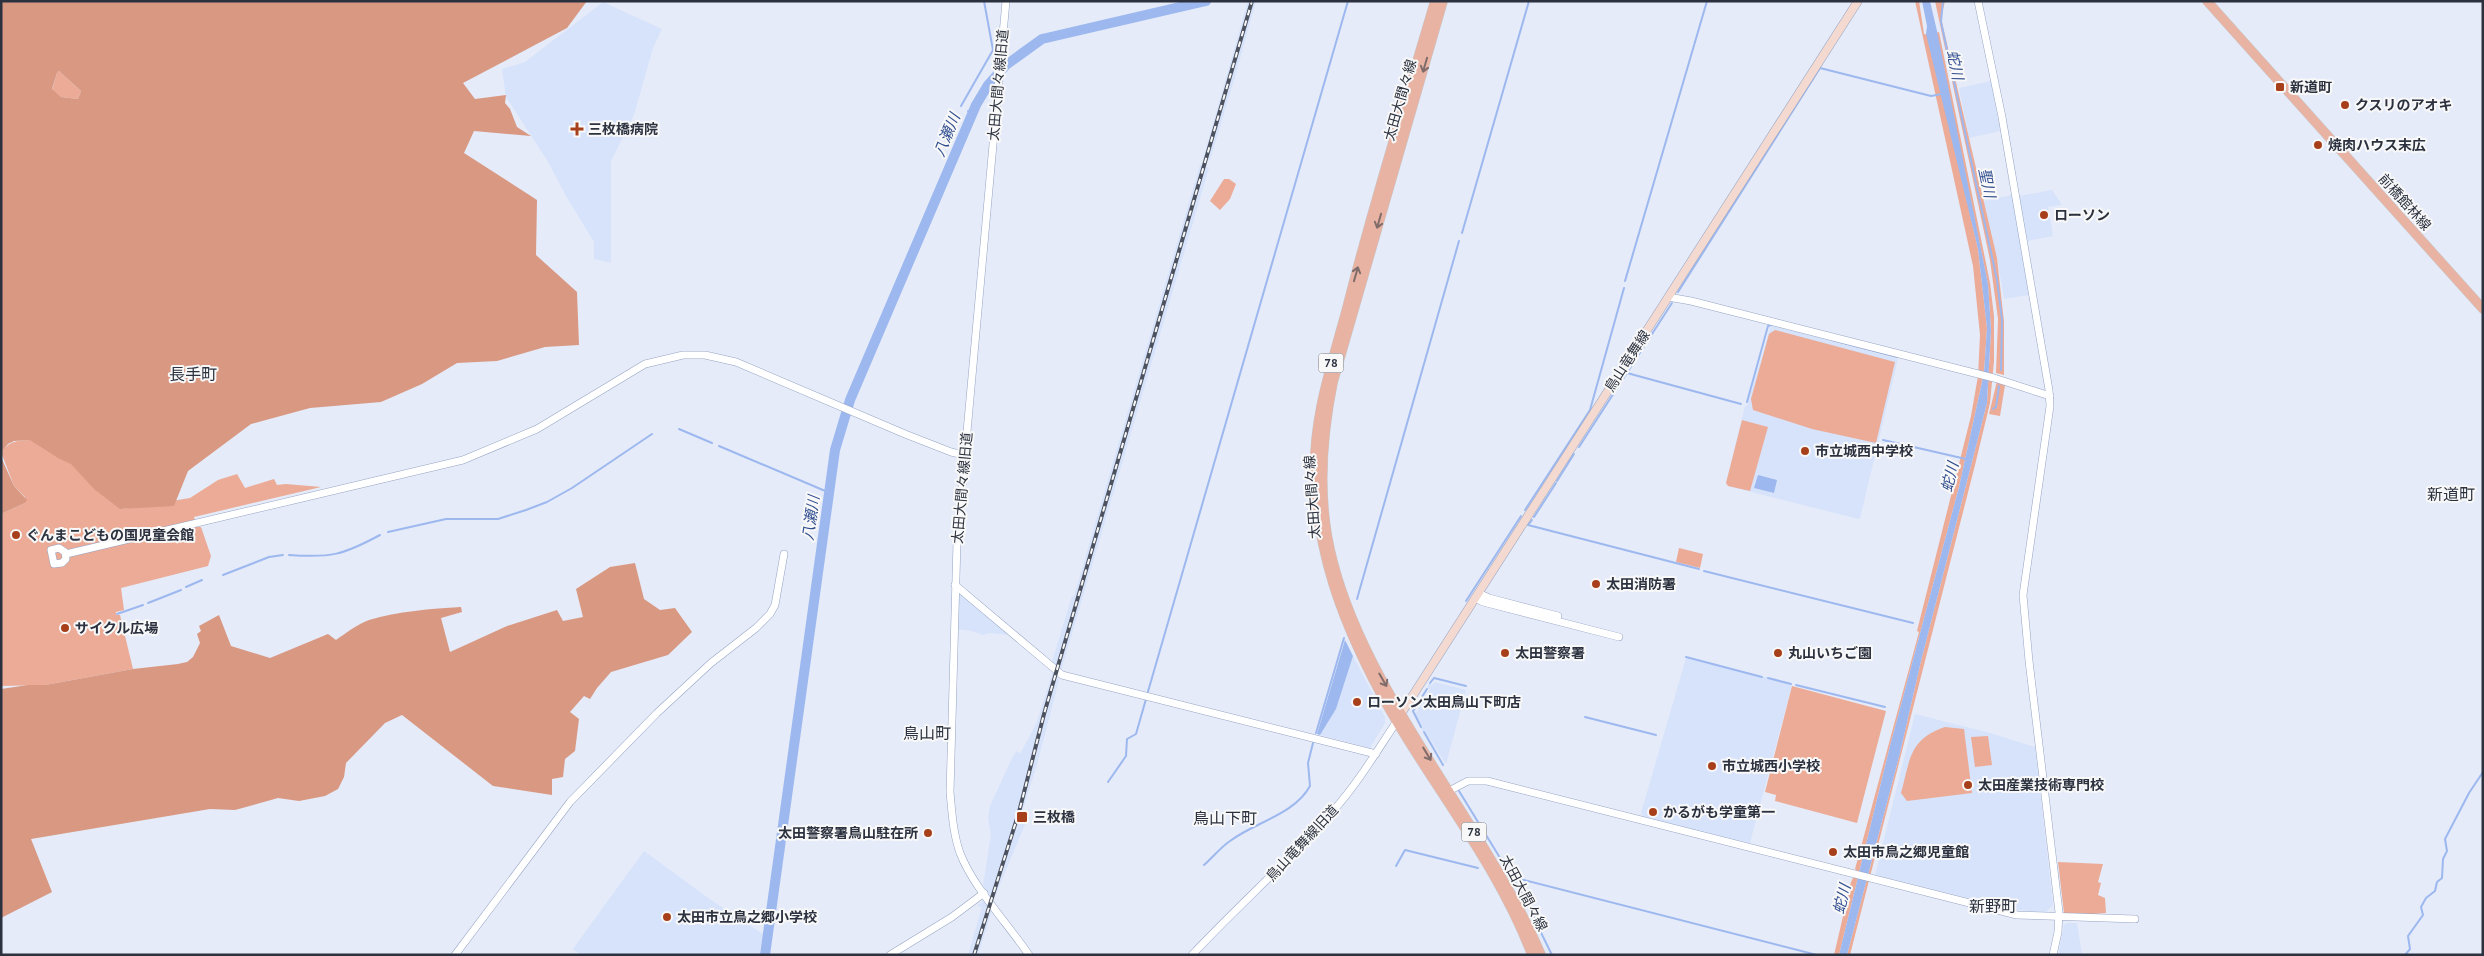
<svg xmlns="http://www.w3.org/2000/svg" width="2484" height="956" font-family="'PT Sans','Noto Sans JP',sans-serif">
<rect width="100%" height="100%" fill="#e5ebf9"/>
<g fill="#d7e3fb">
<path d="M 1248,1 L 1256,1 L 1234,80 L 1210,160 L 1203,159 Z"/>
<path d="M 603,2 L 662,29 L 653,48 L 634,115 L 611,161 L 611,263 L 594,259 L 594,242 L 566,196 L 547,160 L 506,97 L 502,69 L 525,62 Z"/>
<path d="M 1991,81 L 2000,131 L 1969,138 L 1959,88 Z"/>
<path d="M 1200,165 L 1209,168 L 1061,671 L 1052,662 L 1072,596 L 1074,596 Z"/>
<path d="M 2052,190 L 2062,205 L 2048,207 L 2053,236 L 2027,241 L 2019,196 Z"/>
<path d="M 2012,195 L 2029,295 L 2004,299 L 1997,258 L 1983,201 Z"/>
<path d="M 1771,325 L 1898,359 L 1868,485 L 1860,518 L 1858,519 L 1728,486 L 1726,483 L 1745,406 L 1747,406 Z"/>
<path d="M 959,592 L 1009,635 L 989,633 L 983,635 L 972,631 L 956,629 L 957,593 Z"/>
<path d="M 1353,656 L 1385,717 L 1385,723 L 1370,748 L 1320,735 L 1336,709 Z"/>
<path d="M 1686,658 L 1762,677 L 1768,677 L 1768,679 L 1792,685 L 1750,843 L 1643,817 L 1641,813 Z"/>
<path d="M 1053,671 L 1059,680 L 1037,765 L 1022,812 L 1029,815 L 993,901 L 983,885 L 991,835 L 988,819 L 990,806 L 1013,756 L 1017,751 L 1020,754 L 1037,722 Z"/>
<path d="M 1435,682 L 1466,690 L 1446,764 L 1425,731 L 1423,732 L 1415,715 L 1430,690 L 1427,687 L 1429,683 L 1432,685 Z"/>
<path d="M 1915,714 L 1990,733 L 2035,747 L 2053,905 L 2046,912 L 2016,910 L 1875,875 Z"/>
<path d="M 644,851 L 711,900 L 763,934 L 759,955 L 581,955 L 573,949 Z"/>
<path d="M 983,901 L 992,910 L 978,955 L 968,955 L 982,907 L 977,906 Z"/>
<path d="M 2067,923 L 2077,923 L 2082,955 L 2058,955 L 2064,925 Z"/>
</g>
<g fill="#ecab96">
<path d="M 1915,1 L 1919,1 L 1924,34 L 1928,35 L 1978,249 L 1987,328 L 1984,373 L 1959,487 L 1889,750 L 1839,955 L 1834,955 L 1851,882 L 1853,878 L 1856,877 L 1857,871 L 1855,869 L 1919,632 L 1917,631 L 1971,416 L 1978,376 L 1980,335 L 1973,266 Z"/>
<path d="M 1935,1 L 1945,1 L 1941,18 L 1997,258 L 2004,322 L 2004,375 L 1996,373 L 1998,319 L 1990,260 Z"/>
<path d="M 1939,32 L 1990,283 L 1994,316 L 1994,361 L 1990,403 L 1975,465 L 1850,955 L 1847,955 L 1900,753 L 1921,661 L 1987,403 L 1991,330 L 1988,284 L 1936,33 Z"/>
<path d="M 59,71 L 81,91 L 78,99 L 61,97 L 52,90 L 57,73 Z"/>
<path d="M 1224,179 L 1229,179 L 1236,184 L 1230,199 L 1220,210 L 1210,201 Z"/>
<path d="M 1775,330 L 1895,362 L 1876,443 L 1812,429 L 1753,410 L 1751,399 L 1769,334 Z"/>
<path d="M 1997,381 L 2005,385 L 2000,416 L 1989,414 Z"/>
<path d="M 1742,420 L 1768,427 L 1750,491 L 1728,486 L 1726,483 Z"/>
<path d="M 29,440 L 51,441 L 104,494 L 123,509 L 190,498 L 218,480 L 237,474 L 245,488 L 274,479 L 277,485 L 286,484 L 321,487 L 194,517 L 197,527 L 201,527 L 211,556 L 208,566 L 121,588 L 124,610 L 116,612 L 116,615 L 120,615 L 133,669 L 45,685 L 1,686 L 1,514 L 25,503 L 25,497 L 14,486 L 1,452 C 10,441 16,441 29,440 Z"/>
<path d="M 1679,548 L 1703,554 L 1700,568 L 1676,562 Z"/>
<path d="M 1792,686 L 1886,711 L 1857,823 L 1775,801 L 1776,795 L 1765,792 Z"/>
<path d="M 1945,727 L 1964,729 L 1972,793 L 1907,801 L 1901,793 C 1910,760 1909,739 1945,727 Z"/>
<path d="M 1988,736 L 1992,765 L 1975,767 L 1971,737 Z"/>
<path d="M 2058,862 L 2103,864 L 2098,882 L 2101,883 L 2098,895 L 2105,898 L 2106,913 L 2080,915 L 2064,913 Z"/>
</g>
<g fill="#d99882" fill-rule="evenodd">
<path d="M 1,1 L 587,1 L 567,28 L 463,83 L 475,99 L 506,95 L 505,103 L 510,109 L 517,127 L 531,136 L 474,131 L 464,153 L 537,200 L 536,255 L 577,292 L 579,345 L 545,347 L 497,361 L 457,363 L 422,384 L 381,402 L 310,408 L 251,424 L 188,471 L 174,506 L 120,509 L 94,489 L 71,464 L 58,458 L 30,440 L 14,441 L 8,444 L 1,452 ZM 59,71 L 81,91 L 78,99 L 61,97 L 52,89 L 57,73 Z"/>
<path d="M 1,457 L 14,486 L 27,500 L 25,503 L 1,514 Z"/>
<path d="M 635,563 L 644,599 L 660,610 L 675,608 L 692,632 L 668,655 L 611,672 L 597,688 L 590,699 L 584,696 L 570,712 L 579,719 L 575,751 L 565,759 L 563,777 L 552,779 L 552,795 L 493,786 L 402,715 L 385,723 L 346,763 L 344,777 L 338,789 L 325,796 L 299,801 L 278,798 L 235,810 L 210,809 L 31,839 L 52,892 L 1,918 L 1,689 L 28,685 L 45,685 L 133,669 L 178,664 L 187,662 L 193,657 L 200,643 L 197,634 L 201,631 L 199,626 L 219,615 L 231,646 L 270,658 L 328,634 L 336,640 C 346,633 356,625 369,620 C 398,611 431,609 461,607 L 462,612 L 441,618 L 450,652 L 507,626 L 557,610 L 563,621 L 583,617 L 576,589 L 610,567 Z"/>
</g>
<g fill="#9db8ef">
<path d="M 1922,1 L 1930,1 L 1937,31 L 1988,284 L 1991,330 L 1987,403 L 1921,661 L 1900,753 L 1847,955 L 1839,955 L 1889,750 L 1959,487 L 1984,373 L 1987,328 L 1978,249 L 1926,34 L 1927,26 Z"/>
<path d="M 1758,475 L 1777,480 L 1774,493 L 1754,488 Z"/>
<path d="M 1345,640 L 1353,656 L 1336,709 L 1320,735 L 1317,734 Z"/>
</g>
<g fill="none" stroke-linecap="round" stroke-linejoin="round">
<g stroke="#9db8ef" stroke-width="2">
<path d="M 1943,1 L 1941,22 L 1997,280 L 2002,320 L 2001,370"/>
<path d="M 961,106 L 993,50 L 984,1"/>
<path d="M 968,111 L 972,113"/>
<path d="M 1462,233 L 1529,1"/>
<path d="M 1625,281 L 1707,1"/>
<path d="M 1678,292 L 1820,68 L 1931,96 L 1942,94"/>
<path d="M 1832,340 L 1897,357"/>
<path d="M 1627,373 L 1741,404"/>
<path d="M 1747,402 L 1768,326 L 1771,325"/>
<path d="M 1993,409 L 1996,407 L 1999,386"/>
<path d="M 679,429 L 712,443"/>
<path d="M 1883,440 L 1966,459"/>
<path d="M 719,446 L 830,493"/>
<path d="M 1579,447 L 1672,303"/>
<path d="M 1557,481 L 1574,454"/>
<path d="M 1525,510 L 1590,410 L 1624,288"/>
<path d="M 1534,517 L 1556,483"/>
<path d="M 1532,520 L 1528,525 L 1699,569"/>
<path d="M 388,532 L 446,519 L 498,519 L 526,510 L 547,502 L 572,488 L 652,434"/>
<path d="M 289,555 C 331,558 343,555 380,535"/>
<path d="M 1704,571 L 1913,623"/>
<path d="M 223,575 L 269,557 L 283,555"/>
<path d="M 186,587 L 202,580"/>
<path d="M 1357,599 L 1459,241"/>
<path d="M 1466,601 L 1521,516"/>
<path d="M 148,603 L 181,590"/>
<path d="M 117,614 L 143,605"/>
<path d="M 1686,657 L 1762,677"/>
<path d="M 1768,678 L 1791,684"/>
<path d="M 1430,683 L 1434,678 L 1466,686"/>
<path d="M 1796,685 L 1885,707"/>
<path d="M 1147,695 L 1348,1"/>
<path d="M 1585,717 L 1656,735"/>
<path d="M 1421,727 L 1413,711 L 1427,689"/>
<path d="M 1424,732 L 1443,765"/>
<path d="M 1316,733 L 1344,638"/>
<path d="M 1108,782 L 1126,756 L 1127,739 L 1136,734 L 1146,699"/>
<path d="M 1459,791 L 1521,892 L 1552,955"/>
<path d="M 1204,865 C 1213,857 1221,847 1230,841 C 1255,822 1294,815 1310,786 L 1308,763 L 1313,743"/>
<path d="M 1396,866 L 1405,850 L 1478,868"/>
<path d="M 1512,877 L 1817,955"/>
<path d="M 2405,955 L 2410,949 L 2408,936 L 2423,915 L 2421,907 L 2426,898 L 2435,891 L 2437,882 L 2442,878 L 2443,859 L 2447,851 L 2445,839 L 2469,793 L 2483,772"/>
</g>
<path stroke="#9db8ef" stroke-width="10" d="M 765,955 L 835,450 L 850,400 L 976,105 L 988,85 L 1006,65 L 1042,39 L 1206,1"/>
<g stroke="#95a4c3" stroke-width="8">
<g id="tertiary">
<path d="M 1006,1 L 957,542 L 950,792 C 952,813 953,833 960,853 C 973,887 1008,924 1029,955"/>
<path d="M 1978,1 L 2002,117 L 2049,390 L 2050,406 L 2023,595 L 2029,661 L 2059,912 L 2058,932 L 2053,955"/>
<path d="M 1668,297 L 1691,301 L 1994,378 L 2050,396"/>
<path d="M 59,548 L 65,552 L 66,559 L 62,563 L 54,564 L 51,550 Z"/>
<path d="M 66,554 L 463,460 L 537,429 L 645,364 L 683,355 L 705,355 L 736,362 L 905,434 L 951,452 L 964,455"/>
<path d="M 955,585 L 1062,675 L 1376,754"/>
<path d="M 1478,593 L 1489,598 L 1558,616"/>
<path d="M 1475,598 L 1483,602 L 1619,637"/>
<path d="M 1449,791 L 1468,781 L 1487,781 L 2017,915 L 2135,919"/>
<path d="M 455,955 L 570,802 L 657,713 L 711,663 L 756,628 L 770,614 L 775,605 L 784,554"/>
<path d="M 890,955 L 952,917 L 984,893"/>
<path d="M 1192,955 C 1238,906 1289,861 1333,811 C 1358,783 1377,751 1397,721"/>
</g>
</g>
<g stroke="#95a4c3" stroke-width="9">
<path id="secondary" d="M 1399,717 L 1858,1"/>
</g>
<g stroke="#c8c9cd" stroke-width="10">
<g id="primary">
<path d="M 1435,1 C 1405,103 1373,205 1347,308 C 1332,364 1312,419 1315,479 C 1318,553 1340,614 1373,679 C 1421,773 1494,855 1532,955"/>
<path d="M 1443,1 L 1333,382 C 1321,441 1317,503 1333,562 C 1358,659 1426,753 1478,838 C 1501,876 1524,914 1541,955"/>
<path d="M 2207,1 L 2483,309"/>
</g>
</g>
<use href="#tertiary" stroke="#fff" stroke-width="7"/>
<use href="#secondary" stroke="#f3d9d0" stroke-width="8"/>
<use href="#primary" stroke="#e8b3a2" stroke-width="9"/>
<g stroke="#4c525f" stroke-width="4">
<path id="rail" d="M 974,955 L 1019,812 L 1044,714 L 1252,1"/>
</g>
<use href="#rail" stroke="#f8f8f8" stroke-width="2" stroke-dasharray="5.5" stroke-linecap="butt"/>
</g>
<defs><path id="oneway-shaft" d="M-6 0H5M1.5-3L5.5 0L1.5 3" fill="none" stroke-width="1.6" stroke-linecap="round" stroke-linejoin="round" transform="scale(1.25)"/></defs>
<g stroke="#806c6b">
<use href="#oneway-shaft" transform="translate(1425 65) rotate(106)"/>
<use href="#oneway-shaft" transform="translate(1379 221) rotate(106)"/>
<use href="#oneway-shaft" transform="translate(1356 274) rotate(-74)"/>
<use href="#oneway-shaft" transform="translate(1383 680) rotate(60)"/>
<use href="#oneway-shaft" transform="translate(1427 754) rotate(59)"/>
</g>
<g fill="#a7401a" stroke="#f8f8f8" stroke-width="2">
<rect x="2275" y="82" width="10" height="10" rx="2.5"/>
<circle cx="2345" cy="105" r="5"/>
<path d="M574.5 121.5h5v5h5v5h-5v5h-5v-5h-5v-5h5z"/>
<circle cx="2318" cy="145" r="5"/>
<circle cx="2044" cy="215" r="5"/>
<circle cx="1805" cy="451" r="5"/>
<circle cx="16" cy="535" r="5"/>
<circle cx="1596" cy="584" r="5"/>
<circle cx="65" cy="628" r="5"/>
<circle cx="1505" cy="653" r="5"/>
<circle cx="1778" cy="653" r="5"/>
<circle cx="1357" cy="702" r="5"/>
<circle cx="1712" cy="766" r="5"/>
<circle cx="1968" cy="785" r="5"/>
<circle cx="1653" cy="812" r="5"/>
<rect x="1016" y="811" width="12" height="12" rx="2.5"/>
<circle cx="928" cy="833" r="5"/>
<circle cx="1833" cy="852" r="5"/>
<circle cx="667" cy="917" r="5"/>
</g>
<g text-anchor="middle" stroke-width="4" stroke-linejoin="round" paint-order="stroke">
<g fill="#f8f8f8" stroke="#686d76" stroke-width="1">
<rect x="1318.5" y="353.5" width="25" height="19" rx="4"/>
<rect x="1461.5" y="822.5" width="25" height="19" rx="4"/>
</g>
<g font-size="12" font-weight="bold" fill="#2b313e">
<text x="1331" y="367">78</text>
<text x="1474" y="836">78</text>
</g>
<g font-size="14" fill="#2b313e" stroke="#f8f8f8">
<text transform="translate(998 85) rotate(-85)" y="5">太田大間々線旧道</text>
<text transform="translate(1400 100) rotate(-74)" y="5">太田大間々線</text>
<text transform="translate(2405 202) rotate(48)" y="5">前橋館林線</text>
<text transform="translate(1627 361) rotate(-57)" y="5">鳥山竜舞線</text>
<text transform="translate(962 488) rotate(-85)" y="5">太田大間々線旧道</text>
<text transform="translate(1312 497) rotate(-94)" y="5">太田大間々線</text>
<text transform="translate(1302 843) rotate(-47)" y="5">鳥山竜舞線旧道</text>
<text transform="translate(1524 893) rotate(62)" y="5">太田大間々線</text>
</g>
<g font-size="14" font-weight="bold" fill="#2b313e" stroke="#f8f8f8" text-anchor="start">
<text x="2290" y="92">新道町</text>
<text x="2355" y="110">クスリのアオキ</text>
<text x="588" y="134">三枚橋病院</text>
<text x="2328" y="150">焼肉ハウス末広</text>
<text x="2054" y="220">ローソン</text>
<text x="1815" y="456">市立城西中学校</text>
<text x="26" y="540">ぐんまこどもの国児童会館</text>
<text x="1606" y="589">太田消防署</text>
<text x="75" y="633">サイクル広場</text>
<text x="1515" y="658">太田警察署</text>
<text x="1788" y="658">丸山いちご園</text>
<text x="1367" y="707">ローソン太田鳥山下町店</text>
<text x="1722" y="771">市立城西小学校</text>
<text x="1978" y="790">太田産業技術専門校</text>
<text x="1663" y="817">かるがも学童第一</text>
<text x="1033" y="822">三枚橋</text>
<text x="918" y="838" text-anchor="end">太田警察署鳥山駐在所</text>
<text x="1843" y="857">太田市鳥之郷児童館</text>
<text x="677" y="922">太田市立鳥之郷小学校</text>
</g>
<g font-size="15" font-style="italic" fill="#324f91" stroke="#f8f8f8">
<text transform="translate(1955 65) rotate(78)" y="5">蛇川</text>
<text transform="translate(947 135) rotate(-68)" y="5">八瀬川</text>
<text transform="translate(1987 183) rotate(78)" y="5">聖川</text>
<text transform="translate(1950 477) rotate(-76)" y="5">蛇川</text>
<text transform="translate(811 518) rotate(-82)" y="5">八瀬川</text>
<text transform="translate(1842 899) rotate(-76)" y="5">蛇川</text>
</g>
<g font-size="16" fill="#2b313e" stroke="#f8f8f8">
<text x="193" y="380">長手町</text>
<text x="2451" y="500">新道町</text>
<text x="927" y="739">鳥山町</text>
<text x="1225" y="824">鳥山下町</text>
<text x="1993" y="912">新野町</text>
</g>
</g>
<rect width="2484" height="956" fill="none" stroke="#2b313e" stroke-width="5"/>
</svg>
